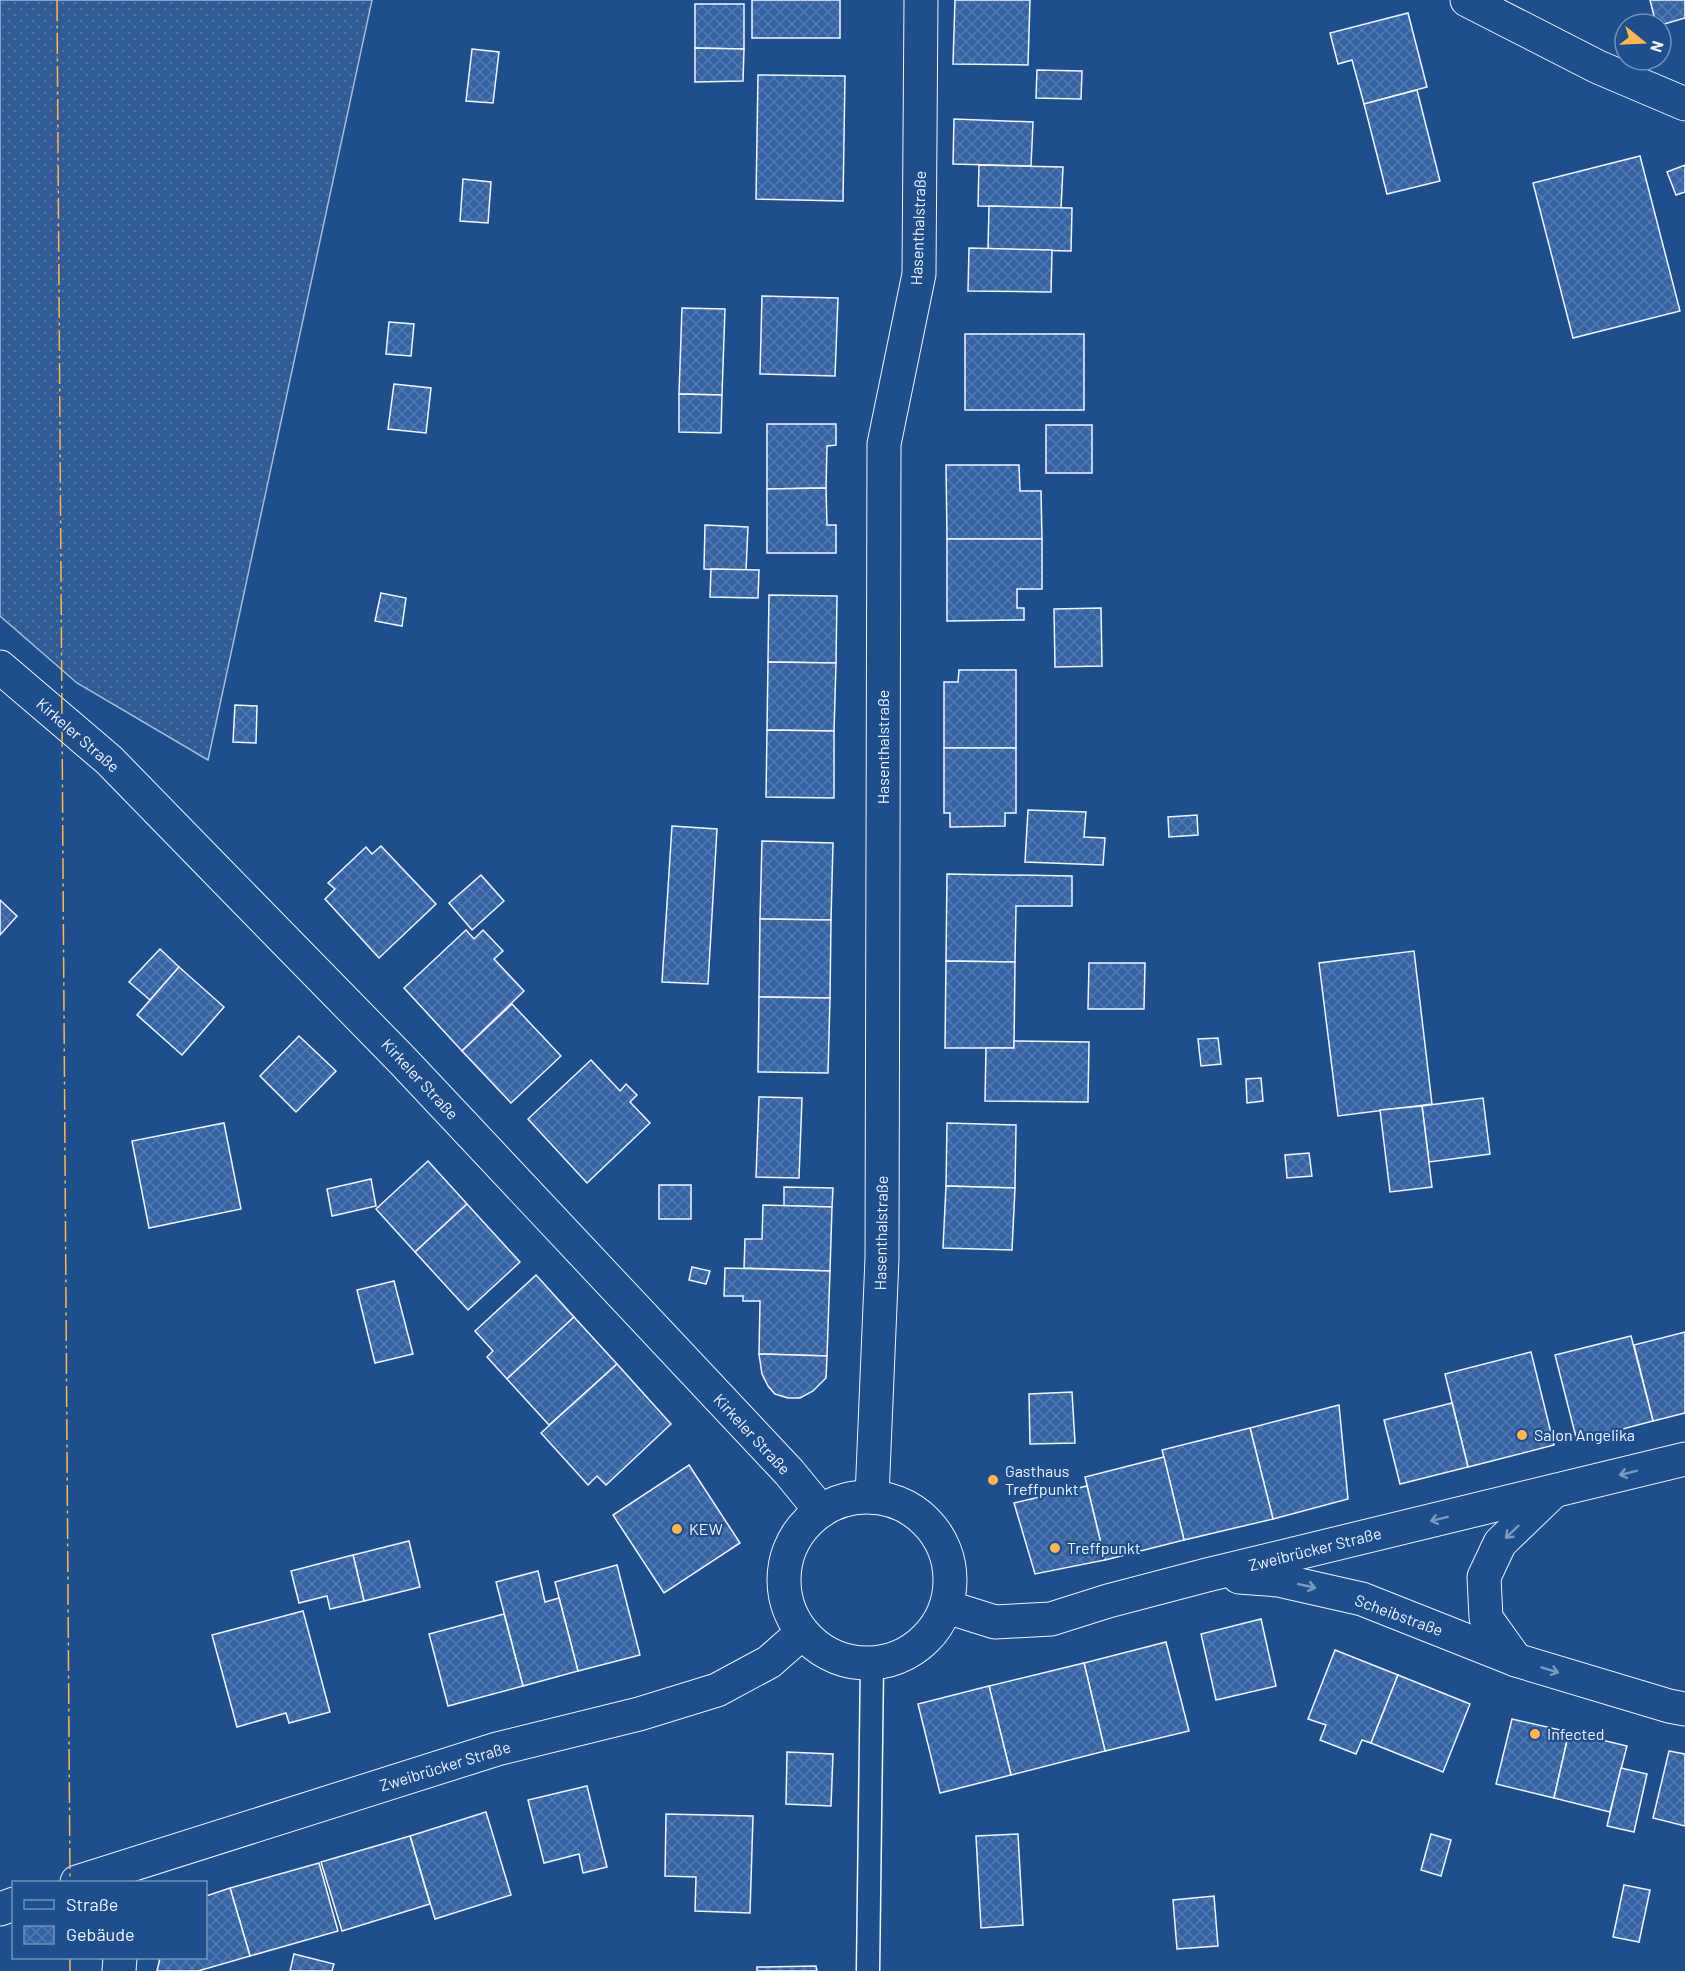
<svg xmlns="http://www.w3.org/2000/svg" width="1685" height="1971" font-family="Barlow,sans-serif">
<defs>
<pattern id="grass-dots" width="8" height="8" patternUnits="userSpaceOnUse" patternTransform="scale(1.5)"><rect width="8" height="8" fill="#305b95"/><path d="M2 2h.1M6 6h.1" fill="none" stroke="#4e73a5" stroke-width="1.8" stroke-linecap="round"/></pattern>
<pattern id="building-cross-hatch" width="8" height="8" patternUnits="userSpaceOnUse" patternTransform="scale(1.5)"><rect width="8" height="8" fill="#3563a3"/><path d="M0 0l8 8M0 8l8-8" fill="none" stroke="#537ab1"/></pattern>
</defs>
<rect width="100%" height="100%" fill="#1f4e8c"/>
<path fill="url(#grass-dots)" stroke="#a8bbd7" stroke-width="1.5" d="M 0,0 L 372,0 L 208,760 L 77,683 L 0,616 Z"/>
<g fill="url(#building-cross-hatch)" stroke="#f2f6ff" stroke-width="1.5">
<rect x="752" y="0" width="88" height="38"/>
<path d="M 955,0 L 1030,0 L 1028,65 L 953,64 Z"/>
<path d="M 1650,0 L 1685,0 L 1685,18 L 1661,25 L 1656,24 Z"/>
<path d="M 695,4 L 744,4 L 744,49 L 695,48 Z"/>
<path d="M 1408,13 L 1427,87 L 1364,104 L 1352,60 L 1338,64 L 1330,33 Z"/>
<path d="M 695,48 L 744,49 L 743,81 L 695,82 Z"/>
<path d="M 472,49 L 499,52 L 493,103 L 466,101 Z"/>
<path d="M 1037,70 L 1082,71 L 1081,99 L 1036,98 Z"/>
<path d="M 758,75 L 845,76 L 843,201 L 756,199 Z"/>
<path d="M 1417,90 L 1440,181 L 1387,194 L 1364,104 Z"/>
<path d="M 954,119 L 1033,122 L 1031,166 L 953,164 Z"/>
<path d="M 1640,156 L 1680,311 L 1573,338 L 1533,183 Z"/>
<path d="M 979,165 L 1063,167 L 1061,208 L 978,206 Z"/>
<path d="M 1685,165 L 1685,192 L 1676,195 L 1667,172 Z"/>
<path d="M 463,179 L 491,182 L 488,223 L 460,221 Z"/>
<path d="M 989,206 L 1072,208 L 1071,251 L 988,249 Z"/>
<path d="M 969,248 L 1052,250 L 1051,292 L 968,291 Z"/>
<path d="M 762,296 L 838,298 L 835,376 L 760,374 Z"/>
<path d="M 682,308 L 725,309 L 722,395 L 679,394 Z"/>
<path d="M 389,322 L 414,324 L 411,356 L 386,354 Z"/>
<rect x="965" y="334" width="119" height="76"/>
<path d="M 394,384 L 431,388 L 426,433 L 388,429 Z"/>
<path d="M 679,394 L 722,395 L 721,433 L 679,432 Z"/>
<path d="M 767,424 L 836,424 L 836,445 L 827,446 L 826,488 L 767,489 Z"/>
<rect x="1046" y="425" width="46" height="48"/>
<path d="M 946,465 L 1019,465 L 1020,491 L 1041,491 L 1042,539 L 947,539 Z"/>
<path d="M 826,488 L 827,525 L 836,525 L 836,553 L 767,553 L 767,489 Z"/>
<path d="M 705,525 L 748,527 L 746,570 L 704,569 Z"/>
<path d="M 947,539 L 1042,539 L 1042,589 L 1017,589 L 1017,608 L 1024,608 L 1024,620 L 947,621 Z"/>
<path d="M 711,569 L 759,570 L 758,598 L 710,597 Z"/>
<path d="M 381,593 L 406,598 L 402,626 L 375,621 Z"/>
<path d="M 769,595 L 837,596 L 836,663 L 768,662 Z"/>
<path d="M 1101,608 L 1102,666 L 1055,667 L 1054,609 Z"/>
<path d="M 768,662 L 836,663 L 834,731 L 767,730 Z"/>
<path d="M 959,670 L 1016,670 L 1016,748 L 944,748 L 944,682 L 958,682 Z"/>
<path d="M 235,705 L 257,706 L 256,743 L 233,742 Z"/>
<path d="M 767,730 L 834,731 L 834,798 L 766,797 Z"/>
<path d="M 944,748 L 1016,748 L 1016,813 L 1005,813 L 1005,826 L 950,827 L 950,813 L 944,813 Z"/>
<path d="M 1028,810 L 1086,812 L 1084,837 L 1105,838 L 1103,865 L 1025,862 Z"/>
<path d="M 1197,815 L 1198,835 L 1169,837 L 1168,817 Z"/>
<path d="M 672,826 L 717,829 L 708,984 L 662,982 Z"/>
<path d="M 762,841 L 833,843 L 831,920 L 760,919 Z"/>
<path d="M 381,846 L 436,904 L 379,958 L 325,899 L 335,889 L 328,883 L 366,847 L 372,854 Z"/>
<path d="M 947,874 L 1072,876 L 1072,906 L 1016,906 L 1015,962 L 946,961 Z"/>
<path d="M 481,875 L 504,901 L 472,930 L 449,903 Z"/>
<path d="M 0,900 L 17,916 L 0,935 Z"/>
<path d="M 760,919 L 831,920 L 830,998 L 759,997 Z"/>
<path d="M 466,930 L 474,939 L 483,930 L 503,951 L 494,959 L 524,991 L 462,1051 L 404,988 Z"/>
<path d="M 160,949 L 179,967 L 150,1000 L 129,982 Z"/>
<path d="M 1414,951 L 1432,1104 L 1338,1116 L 1319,963 Z"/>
<path d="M 946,961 L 1015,962 L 1014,1048 L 945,1048 Z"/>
<path d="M 1089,963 L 1145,963 L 1144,1009 L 1088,1009 Z"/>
<path d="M 179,967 L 224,1007 L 182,1055 L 137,1015 Z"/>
<path d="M 759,997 L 830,998 L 828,1073 L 758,1072 Z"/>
<path d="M 512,1004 L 561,1056 L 511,1103 L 462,1051 Z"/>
<path d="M 299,1036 L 336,1071 L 296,1112 L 260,1076 Z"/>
<path d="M 1218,1038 L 1221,1064 L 1201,1066 L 1198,1039 Z"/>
<path d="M 1014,1041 L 1089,1042 L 1088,1102 L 985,1101 L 986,1048 L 1014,1048 Z"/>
<path d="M 591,1060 L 620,1091 L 626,1084 L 637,1095 L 630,1102 L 650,1123 L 587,1183 L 528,1119 Z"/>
<path d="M 1261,1078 L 1263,1101 L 1247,1103 L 1246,1079 Z"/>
<path d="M 759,1097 L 802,1098 L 799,1178 L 756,1177 Z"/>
<path d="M 1483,1098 L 1490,1154 L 1429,1162 L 1422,1106 Z"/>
<path d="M 1422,1106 L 1432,1187 L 1390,1192 L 1380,1110 Z"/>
<path d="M 224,1123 L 241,1209 L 149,1228 L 132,1141 Z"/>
<path d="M 947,1123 L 1016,1125 L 1015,1188 L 946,1186 Z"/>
<path d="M 1309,1153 L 1312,1176 L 1287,1178 L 1285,1155 Z"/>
<path d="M 428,1161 L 467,1204 L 415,1252 L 376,1209 Z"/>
<path d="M 371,1179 L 376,1206 L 332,1216 L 327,1189 Z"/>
<rect x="659" y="1185" width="32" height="34"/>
<path d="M 946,1186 L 1015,1188 L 1012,1250 L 943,1248 Z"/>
<path d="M 784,1187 L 833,1188 L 832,1207 L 784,1206 Z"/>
<path d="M 467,1204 L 520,1262 L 468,1310 L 415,1252 Z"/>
<path d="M 763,1205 L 832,1207 L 830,1271 L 744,1268 L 745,1239 L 762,1239 Z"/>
<path d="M 692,1267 L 710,1271 L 706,1284 L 689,1280 Z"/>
<path d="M 725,1268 L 830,1271 L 827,1356 L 759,1354 L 760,1301 L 743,1301 L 743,1296 L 724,1296 Z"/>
<path d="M 536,1275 L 574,1317 L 507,1379 L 487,1357 L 493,1351 L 475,1331 Z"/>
<path d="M 394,1281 L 413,1354 L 375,1363 L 357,1290 Z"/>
<path d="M 574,1317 L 617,1364 L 549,1425 L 507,1379 Z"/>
<path d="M 1685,1332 L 1685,1413 L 1653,1421 L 1634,1345 Z"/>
<path d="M 1631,1336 L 1653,1421 L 1577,1441 L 1555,1355 Z"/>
<path d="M 1531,1352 L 1554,1445 L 1468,1467 L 1445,1374 Z"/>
<path d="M 759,1354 L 827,1356 L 826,1378 L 813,1391 L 800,1398 L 788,1398 L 775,1394 L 768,1386 L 762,1374 Z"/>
<path d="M 617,1364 L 671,1424 L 606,1485 L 597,1476 L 588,1485 L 541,1433 Z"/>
<path d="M 1072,1392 L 1075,1443 L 1030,1444 L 1029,1394 Z"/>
<path d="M 1452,1403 L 1468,1467 L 1400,1484 L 1384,1420 Z"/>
<path d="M 1339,1405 L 1348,1499 L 1273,1519 L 1250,1428 Z"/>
<path d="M 1250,1428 L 1273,1519 L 1184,1540 L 1162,1450 Z"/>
<path d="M 1164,1457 L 1184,1540 L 1105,1560 L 1085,1477 Z"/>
<path d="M 689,1465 L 740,1543 L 664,1593 L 613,1515 Z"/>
<path d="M 1087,1486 L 1105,1560 L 1035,1574 L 1014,1503 Z"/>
<path d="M 409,1541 L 420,1587 L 364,1601 L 353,1555 Z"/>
<path d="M 353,1555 L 364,1601 L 330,1609 L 327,1596 L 299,1603 L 291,1571 Z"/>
<path d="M 617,1565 L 640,1655 L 578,1671 L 555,1582 Z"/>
<path d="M 538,1571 L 545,1602 L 559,1598 L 578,1671 L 523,1686 L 496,1582 Z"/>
<path d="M 303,1611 L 330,1712 L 289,1723 L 286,1713 L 237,1727 L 212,1635 Z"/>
<path d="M 504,1614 L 523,1686 L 448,1706 L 429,1634 Z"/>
<path d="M 1261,1619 L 1276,1686 L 1216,1700 L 1201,1634 Z"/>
<path d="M 1166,1642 L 1189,1731 L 1105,1751 L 1084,1663 Z"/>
<path d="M 1335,1650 L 1398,1675 L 1371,1743 L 1362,1740 L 1356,1754 L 1320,1740 L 1326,1725 L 1308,1719 Z"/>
<path d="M 1084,1663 L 1105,1751 L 1011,1775 L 989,1686 Z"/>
<path d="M 1398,1675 L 1470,1704 L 1443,1772 L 1371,1743 Z"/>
<path d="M 989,1686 L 1011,1775 L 940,1793 L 918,1704 Z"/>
<path d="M 1512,1719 L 1569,1732 L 1554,1798 L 1496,1784 Z"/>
<path d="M 1569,1732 L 1627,1746 L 1610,1812 L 1554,1798 Z"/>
<path d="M 1669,1751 L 1685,1754 L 1685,1826 L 1653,1818 Z"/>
<path d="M 787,1752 L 833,1754 L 831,1806 L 786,1804 Z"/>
<path d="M 1621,1768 L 1647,1774 L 1634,1832 L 1607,1826 Z"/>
<path d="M 587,1786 L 607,1867 L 583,1873 L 579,1854 L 544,1863 L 528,1800 Z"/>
<path d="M 486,1812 L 511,1895 L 435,1919 L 410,1836 Z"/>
<path d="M 666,1814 L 753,1816 L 750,1913 L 695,1911 L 696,1877 L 665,1876 Z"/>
<path d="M 1018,1834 L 1023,1925 L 981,1928 L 976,1836 Z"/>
<path d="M 1431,1834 L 1451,1840 L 1441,1876 L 1421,1870 Z"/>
<path d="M 410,1836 L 430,1904 L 342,1931 L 321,1862 Z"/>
<path d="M 319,1863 L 338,1931 L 250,1956 L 230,1888 Z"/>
<path d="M 1624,1885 L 1650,1890 L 1639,1942 L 1613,1937 Z"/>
<path d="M 230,1888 L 250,1956 L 198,1971 L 157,1971 L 160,1958 L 206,1958 L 206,1896 Z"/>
<path d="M 1214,1896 L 1218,1946 L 1177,1949 L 1173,1900 Z"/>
<path d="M 294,1954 L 334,1964 L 332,1971 L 290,1971 Z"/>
<path d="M 816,1966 L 817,1971 L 757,1971 L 757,1967 Z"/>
</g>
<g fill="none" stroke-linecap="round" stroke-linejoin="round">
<g stroke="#f2f6ff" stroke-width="25">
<path id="service" d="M 868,1971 L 872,1664"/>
</g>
<g stroke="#f2f6ff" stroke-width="35">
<g id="minor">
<path d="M 1467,0 L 1598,67 L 1685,104"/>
<path d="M 872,1497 L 882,1258 L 884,444 L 919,274 L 921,0"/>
<path d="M 119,1971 L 120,1958"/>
</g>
</g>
<g stroke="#f2f6ff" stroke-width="35">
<path id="tertiary" d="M 1516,1660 L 1486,1618 L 1484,1577 L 1500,1543 L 1554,1491"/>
</g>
<g stroke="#f2f6ff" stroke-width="35">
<g id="secondary">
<path d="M 0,667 L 109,760 L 226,880 L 403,1061 L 789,1472 L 821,1511"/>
<circle cx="867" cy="1580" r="83"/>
<path d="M 1239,1577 L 1278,1580 L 1362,1599 L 1516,1660 L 1669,1706 L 1685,1709"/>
<path d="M 947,1607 L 995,1622 L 1051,1619 L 1108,1601 L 1207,1575 L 1685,1459"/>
<path d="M 77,1882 L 497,1749 L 639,1714 L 717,1690 L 769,1662 L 802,1633"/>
<path d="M 0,1909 L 14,1904"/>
</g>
</g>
<use href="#service" stroke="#1f4e8c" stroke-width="22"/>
<use href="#minor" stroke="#1f4e8c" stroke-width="33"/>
<use href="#tertiary" stroke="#1f4e8c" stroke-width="33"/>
<use href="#secondary" stroke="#1f4e8c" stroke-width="33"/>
<g stroke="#ffb74d" stroke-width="1.5" stroke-dasharray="21 4.5 3 4.5" stroke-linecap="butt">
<path d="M 57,0 L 70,1882"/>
<path d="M 70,1958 L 70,1971"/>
</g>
</g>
<defs><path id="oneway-shaft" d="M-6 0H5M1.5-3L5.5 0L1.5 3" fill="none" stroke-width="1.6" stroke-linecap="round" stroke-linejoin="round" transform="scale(1.5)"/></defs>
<g stroke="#7e9ac0">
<use href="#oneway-shaft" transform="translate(1628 1473) rotate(166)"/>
<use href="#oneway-shaft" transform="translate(1439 1519) rotate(166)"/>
<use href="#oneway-shaft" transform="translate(1512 1532) rotate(136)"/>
<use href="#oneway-shaft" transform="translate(1307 1586) rotate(13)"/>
<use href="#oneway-shaft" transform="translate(1550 1670) rotate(17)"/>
</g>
<g fill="#ffb74d" stroke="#1f4e8c" stroke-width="2">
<circle cx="1522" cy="1435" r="6"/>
<circle cx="993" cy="1480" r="6"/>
<circle cx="677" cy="1529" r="6"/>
<circle cx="1055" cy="1548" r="6"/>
<circle cx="1535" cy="1734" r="6"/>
</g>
<g text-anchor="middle" stroke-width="4.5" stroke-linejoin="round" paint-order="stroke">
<g font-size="16" fill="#f2f6ff" stroke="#1f4e8c">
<text transform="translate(918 228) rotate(-88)" y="6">Hasenthalstraße</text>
<text transform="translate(78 735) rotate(41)" y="6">Kirkeler Straße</text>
<text transform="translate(883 747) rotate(-90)" y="6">Hasenthalstraße</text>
<text transform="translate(420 1079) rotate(47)" y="6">Kirkeler Straße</text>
<text transform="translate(881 1233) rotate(-89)" y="6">Hasenthalstraße</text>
<text transform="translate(752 1434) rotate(47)" y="6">Kirkeler Straße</text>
<text transform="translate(1315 1549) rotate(-14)" y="6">Zweibrücker Straße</text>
<text transform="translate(1399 1615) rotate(20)" y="6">Scheibstraße</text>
<text transform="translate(445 1766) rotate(-17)" y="6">Zweibrücker Straße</text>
</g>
<g font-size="16" fill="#f2f6ff" stroke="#1f4e8c" text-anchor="start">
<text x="1534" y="1441">Salon Angelika</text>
<text x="1005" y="1477">Gasthaus<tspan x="1005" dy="18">Treffpunkt</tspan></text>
<text x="689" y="1535">KEW</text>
<text x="1067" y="1554">Treffpunkt</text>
<text x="1547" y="1740">Infected</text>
</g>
</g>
<rect x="12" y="1881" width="195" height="78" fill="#1f4e8c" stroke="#7391ba" stroke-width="1.5"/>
<rect x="24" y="1900" width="30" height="9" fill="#1f4e8c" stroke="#7391ba" stroke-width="1.5"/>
<text x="66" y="1911" font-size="18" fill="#f2f6ff">Straße</text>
<rect x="24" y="1926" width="30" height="18" fill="url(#building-cross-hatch)" stroke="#7391ba" stroke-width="1.5"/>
<text x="66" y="1941" font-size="18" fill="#f2f6ff">Gebäude</text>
<g transform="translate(1643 42) rotate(108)"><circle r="28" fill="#1f4e8c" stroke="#7391ba" stroke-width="1.5"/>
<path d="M0-4.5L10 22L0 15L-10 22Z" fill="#ffb74d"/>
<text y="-9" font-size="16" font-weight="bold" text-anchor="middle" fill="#f2f6ff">N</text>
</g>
</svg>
